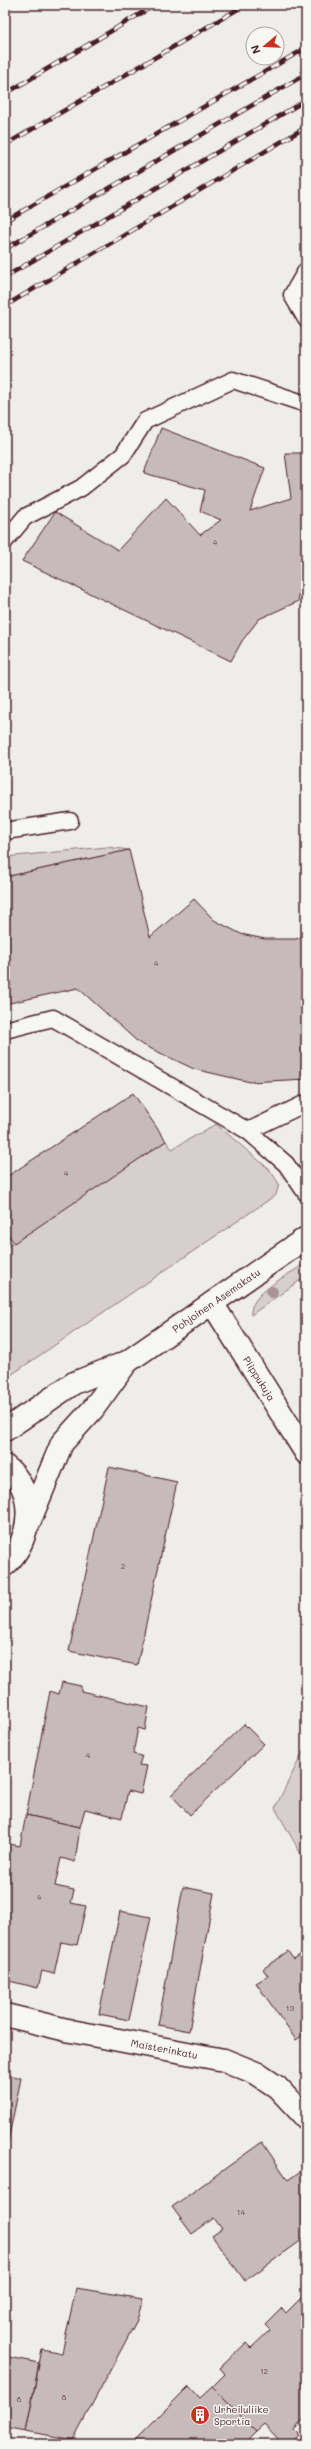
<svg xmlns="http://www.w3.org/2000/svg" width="311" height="2449" font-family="Mali,sans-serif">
<rect width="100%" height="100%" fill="#efedea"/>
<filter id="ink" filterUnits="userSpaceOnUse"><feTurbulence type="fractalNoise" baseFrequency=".025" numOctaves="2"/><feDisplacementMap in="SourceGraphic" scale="8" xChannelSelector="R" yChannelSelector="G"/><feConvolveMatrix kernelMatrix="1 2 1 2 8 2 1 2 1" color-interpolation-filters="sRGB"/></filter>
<g filter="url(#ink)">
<g fill="#d7cfce" stroke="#90777c">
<path d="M 107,847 L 129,850 L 5,877 L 5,857 Z"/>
<path d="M 216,1124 L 270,1170 L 279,1184 L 276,1195 L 5,1379 L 5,1248 L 166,1141 L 172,1149 Z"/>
<path d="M 306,1263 L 306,1276 L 251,1315 C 248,1294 290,1274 306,1263 Z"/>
<path d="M 306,1746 L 306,1863 L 275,1808 Z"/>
</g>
<g fill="#c6babb" stroke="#4a1f2b">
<path d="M 161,428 L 265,468 L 250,511 L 291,498 L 285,453 L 306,453 L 306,594 L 298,595 L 299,601 L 259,619 L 242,641 L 231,661 L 22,561 L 55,512 L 118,550 L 166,498 L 200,535 L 221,520 L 200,511 L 205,490 L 144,473 Z"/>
<path d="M 129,850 L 150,937 L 194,899 L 214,920 L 241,934 L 265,939 L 296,939 L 306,935 L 306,1079 L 250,1082 L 194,1069 L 139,1043 L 78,988 L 5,1004 L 5,877 Z"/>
<path d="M 133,1093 L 166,1141 L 14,1243 L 5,1230 L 5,1178 Z"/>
<path d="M 109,1467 L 177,1482 L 137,1665 L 69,1651 Z"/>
<path d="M 62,1682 L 81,1686 L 81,1691 L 149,1707 L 145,1730 L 138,1728 L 133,1754 L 142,1756 L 139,1765 L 147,1766 L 141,1794 L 128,1791 L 122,1818 L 85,1809 L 80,1827 L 26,1815 L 50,1691 L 59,1694 Z"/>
<path d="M 244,1724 L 264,1744 L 190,1815 L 171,1795 Z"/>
<path d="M 26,1815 L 80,1827 L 75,1862 L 61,1858 L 55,1886 L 74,1890 L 71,1903 L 86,1906 L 77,1945 L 61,1942 L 54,1974 L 42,1971 L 38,1988 L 5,1980 L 5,1843 L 20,1846 Z"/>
<path d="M 183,1887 L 214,1893 L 189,2031 L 158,2025 Z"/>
<path d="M 120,1911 L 151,1917 L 129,2020 L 99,2014 Z"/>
<path d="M 306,1950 L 306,2033 L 296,2040 L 256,1983 L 268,1976 L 263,1969 L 288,1951 L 293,1959 Z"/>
<path d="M 5,2074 L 21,2078 L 5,2156 Z"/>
<path d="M 262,2142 L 288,2180 L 302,2170 L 306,2176 L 306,2237 L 245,2281 L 212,2236 L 222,2229 L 214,2218 L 192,2234 L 172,2207 Z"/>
<path d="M 76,2288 L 143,2299 L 137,2320 L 73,2440 L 26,2431 L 42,2349 L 62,2353 Z"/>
<path d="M 306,2293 L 306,2417 L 294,2430 L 299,2435 L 290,2444 L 283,2444 L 264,2424 L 256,2431 L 212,2387 L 225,2374 L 220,2368 L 246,2343 L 251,2348 L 270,2330 L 265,2325 L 282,2308 L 286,2313 Z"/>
<path d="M 8,2357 L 39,2363 L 26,2431 L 5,2427 L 5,2370 Z"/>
<path d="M 189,2386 L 200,2398 L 212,2387 L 256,2431 L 243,2444 L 131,2444 Z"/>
</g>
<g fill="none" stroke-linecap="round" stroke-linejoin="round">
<g stroke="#4a1f2b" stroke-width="19">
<g id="lane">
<path d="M 306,271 L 292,295 L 306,319"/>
<path d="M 5,541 L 25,517 L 81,488 L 123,455 L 145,421 L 233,380 L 306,404"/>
<path d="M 5,831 L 70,821"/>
<path d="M 5,1030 L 53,1018 L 248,1131 L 286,1164 L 306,1193"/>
<path d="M 248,1131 L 306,1103"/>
</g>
</g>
<g stroke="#4a1f2b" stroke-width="25">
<g id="street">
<path id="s1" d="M 212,1303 L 306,1453"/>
<path id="s2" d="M 5,2015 L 71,2031 L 224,2060 L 256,2073 L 277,2087 L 306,2118"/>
</g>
</g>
<g stroke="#4a1f2b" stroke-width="25">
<g id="secondary">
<path id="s3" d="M 5,1430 L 74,1383 L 127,1362 L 306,1238"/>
<path d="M 5,1466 C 37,1490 33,1540 5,1565"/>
<path d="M 28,1525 L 62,1443 L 93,1409 L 127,1362"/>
</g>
</g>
<use href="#lane" stroke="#f6f6f2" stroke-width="16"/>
<use href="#street" stroke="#f6f6f2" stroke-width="22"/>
<use href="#secondary" stroke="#f6f6f2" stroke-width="22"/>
<g stroke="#4a1f2b" stroke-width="4.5">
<g id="rail">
<path d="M 5,94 L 155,5"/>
<path d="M 5,145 L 245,5"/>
<path d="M 5,221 L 306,48"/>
<path d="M 5,249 L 306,74"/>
<path d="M 5,277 L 306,100"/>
<path d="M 5,306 L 306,127"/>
</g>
</g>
<use href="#rail" stroke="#f6f6f2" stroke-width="3" stroke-dasharray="9" stroke-linecap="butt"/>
</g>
<circle fill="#a89498" cx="272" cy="1292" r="6"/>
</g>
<defs>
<g id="building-disc" transform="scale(1)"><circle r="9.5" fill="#c8321e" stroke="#f6f6f2"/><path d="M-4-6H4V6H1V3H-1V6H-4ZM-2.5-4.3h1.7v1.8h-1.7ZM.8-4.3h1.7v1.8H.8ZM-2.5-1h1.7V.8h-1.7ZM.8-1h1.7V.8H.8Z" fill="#fff"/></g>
</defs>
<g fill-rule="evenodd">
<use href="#building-disc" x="200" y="2415"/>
</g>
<g text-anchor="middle" stroke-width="3" stroke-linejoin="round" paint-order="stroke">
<g font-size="8" fill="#69464f">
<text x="215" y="545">4</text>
<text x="156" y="966">4</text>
<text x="66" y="1176">4</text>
<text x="123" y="1569">2</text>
<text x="88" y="1758">4</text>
<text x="39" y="1900">4</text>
<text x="290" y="2011">13</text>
<text x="241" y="2215">14</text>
<text x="264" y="2374">12</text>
<text x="64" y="2400">8</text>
<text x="19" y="2402">8</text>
</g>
<g font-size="10" fill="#4a1f2b" stroke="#f6f6f2">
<text dy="4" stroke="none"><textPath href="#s3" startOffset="249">Pohjoinen Asemakatu</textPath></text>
<text dy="4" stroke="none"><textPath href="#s1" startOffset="89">Piippukuja</textPath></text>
<text dy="4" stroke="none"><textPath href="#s2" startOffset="163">Maisterinkatu</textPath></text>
</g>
<g font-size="10" fill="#4a1f2b" stroke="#f6f6f2" text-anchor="start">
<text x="214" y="2413">Urheiluliike<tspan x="214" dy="12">Sportia</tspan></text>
</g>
</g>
<rect width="311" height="2449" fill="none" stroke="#f6f6f2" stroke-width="20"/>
<rect x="10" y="10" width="291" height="2429" fill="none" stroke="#4a1f2b" stroke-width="1.5" filter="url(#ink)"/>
<g transform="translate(265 46) rotate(251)"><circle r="19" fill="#f6f6f2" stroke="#b1a0a2"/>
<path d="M0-3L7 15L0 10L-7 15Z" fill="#c8321e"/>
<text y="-6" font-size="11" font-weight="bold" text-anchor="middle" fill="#4a1f2b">N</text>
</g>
</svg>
